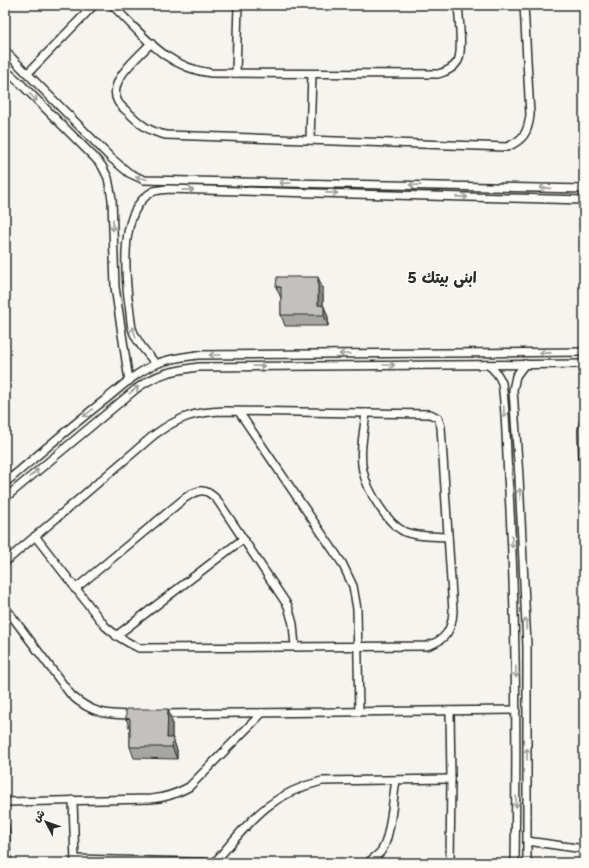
<svg xmlns="http://www.w3.org/2000/svg" width="589" height="868" font-family="'Playpen Sans','Playpen Sans Arabic',sans-serif">
<rect width="100%" height="100%" fill="#f5f4ef"/>
<filter id="ink" filterUnits="userSpaceOnUse"><feTurbulence type="fractalNoise" baseFrequency=".025" numOctaves="2"/><feDisplacementMap in="SourceGraphic" scale="8" xChannelSelector="R" yChannelSelector="G"/><feConvolveMatrix kernelMatrix="1 2 1 2 8 2 1 2 1" color-interpolation-filters="sRGB"/></filter>
<g filter="url(#ink)">
<g fill="none" stroke-linecap="round" stroke-linejoin="round">
<g stroke="#2b2b2b" stroke-width="10">
<g id="minor">
<path d="M 112,5 C 144,36 165,67 211,73 L 438,74 C 446,72 453,69 458,61 C 463,51 459,18 458,5"/>
<path d="M 151,43 C 139,57 106,81 118,102 C 121,107 127,111 131,115 C 142,126 151,132 166,135 L 507,147 C 523,140 528,133 530,115 L 524,5"/>
<path d="M 5,51 L 111,158 L 129,173 L 144,180 L 584,189"/>
<path d="M 5,70 L 19,82 L 95,158 L 102,166 L 108,178 L 112,199 L 115,287 L 129,381"/>
<path d="M 28,73 L 94,5"/>
<path d="M 236,73 L 238,5"/>
<path d="M 310,140 L 312,74"/>
<path d="M 156,364 C 147,353 136,342 132,328 C 130,319 130,308 128,298 C 125,268 120,210 152,192 C 156,190 162,190 167,189 L 584,200"/>
<path d="M 525,364 L 516,376 L 513,390 L 519,477 L 527,646 L 527,863"/>
<path d="M 488,365 C 495,370 499,375 502,383 C 507,419 506,455 509,491 C 516,615 517,739 515,863"/>
<path d="M 239,412 L 342,563 L 353,586 L 357,609 L 359,712"/>
<path d="M 366,413 C 364,430 359,454 363,471 C 367,490 387,524 405,532 C 418,537 434,536 448,537"/>
<path d="M 584,421 L 582,431 L 584,483"/>
<path d="M 5,483 C 38,455 71,426 106,399 C 122,386 137,372 156,364 C 169,358 183,357 197,355 L 584,352"/>
<path d="M 5,498 L 136,389 C 158,373 172,371 198,367 L 584,364"/>
<path d="M 5,562 L 154,435 C 179,417 194,412 224,411 L 430,414 L 438,418 L 441,427 L 453,611 C 452,630 446,640 427,646 L 139,648 C 126,642 116,636 105,626 L 35,536"/>
<path d="M 75,589 L 185,498 C 199,489 206,487 218,501 L 288,606 L 293,624 L 295,647"/>
<path d="M 5,607 L 71,695 C 92,714 108,715 135,715"/>
<path d="M 116,636 L 243,539"/>
<path d="M 450,711 L 451,779 L 450,863"/>
<path d="M 161,714 L 516,710"/>
<path d="M 73,800 L 75,863"/>
<path d="M 5,802 L 151,799 C 165,798 176,794 189,787 L 262,713"/>
<path d="M 5,827 L 7,863"/>
<path d="M 527,841 L 584,849"/>
<path d="M 75,859 L 230,863"/>
<path d="M 214,863 C 249,823 268,794 322,781 L 451,779"/>
<path d="M 367,863 C 372,859 380,855 383,848 C 391,834 393,797 396,780"/>
</g>
</g>
<use href="#minor" stroke="#fdfcf7" stroke-width="7"/>
</g>
<g fill="#a7a6a3" stroke="#2b2b2b">
<path d="M 276,287 L 323,289 L 323,305 L 328,317 L 328,326 L 285,326 L 281,315 L 281,298 Z"/>
<path d="M 126,718 L 172,721 L 172,738 L 177,750 L 177,759 L 134,758 L 130,747 L 130,730 Z"/>
</g>
<g fill="#888785" stroke="#2b2b2b">
<path d="M 318,277 L 323,289 L 323,315 L 318,305 Z"/>
<path d="M 324,306 L 328,317 L 328,326 L 324,315 Z"/>
<path d="M 168,709 L 172,721 L 172,747 L 167,738 Z"/>
<path d="M 173,738 L 177,750 L 177,759 L 172,747 Z"/>
</g>
<g fill="#c2c1be" stroke="#2b2b2b">
<path d="M 277,277 L 318,277 L 318,305 L 324,306 L 324,315 L 281,315 L 281,287 L 276,287 Z"/>
<path d="M 126,709 L 168,709 L 167,738 L 173,738 L 172,747 L 130,747 L 130,719 L 126,718 Z"/>
</g>
<defs><path id="oneway-shaft" d="M-6 0H5M1.5-3L5.5 0L1.5 3" fill="none" stroke-width="1.6" stroke-linecap="round" stroke-linejoin="round"/></defs>
<g stroke="#9e9e9b">
<use href="#oneway-shaft" transform="translate(33 97) rotate(45)"/>
<use href="#oneway-shaft" transform="translate(141 178) rotate(-166)"/>
<use href="#oneway-shaft" transform="translate(285 183) rotate(-179)"/>
<use href="#oneway-shaft" transform="translate(415 185) rotate(-179)"/>
<use href="#oneway-shaft" transform="translate(545 188) rotate(-179)"/>
<use href="#oneway-shaft" transform="translate(188 190) rotate(1)"/>
<use href="#oneway-shaft" transform="translate(332 193) rotate(1)"/>
<use href="#oneway-shaft" transform="translate(462 197) rotate(1)"/>
<use href="#oneway-shaft" transform="translate(113 225) rotate(91)"/>
<use href="#oneway-shaft" transform="translate(134 332) rotate(-110)"/>
<use href="#oneway-shaft" transform="translate(545 353) rotate(179)"/>
<use href="#oneway-shaft" transform="translate(345 354) rotate(180)"/>
<use href="#oneway-shaft" transform="translate(215 355) rotate(180)"/>
<use href="#oneway-shaft" transform="translate(389 365)"/>
<use href="#oneway-shaft" transform="translate(259 366) rotate(-1)"/>
<use href="#oneway-shaft" transform="translate(134 390) rotate(-38)"/>
<use href="#oneway-shaft" transform="translate(504 412) rotate(87)"/>
<use href="#oneway-shaft" transform="translate(88 413) rotate(141)"/>
<use href="#oneway-shaft" transform="translate(34 473) rotate(-41)"/>
<use href="#oneway-shaft" transform="translate(520 494) rotate(-93)"/>
<use href="#oneway-shaft" transform="translate(512 542) rotate(87)"/>
<use href="#oneway-shaft" transform="translate(526 624) rotate(-92)"/>
<use href="#oneway-shaft" transform="translate(516 672) rotate(89)"/>
<use href="#oneway-shaft" transform="translate(527 754) rotate(-90)"/>
<use href="#oneway-shaft" transform="translate(516 802) rotate(91)"/>
</g>
</g>
<g text-anchor="middle" stroke-width="3" stroke-linejoin="round" paint-order="stroke">
<g font-size="15" font-weight="bold" fill="#2b2b2b" stroke="#fdfcf7">
<text x="442" y="283">ابنى بيتك 5</text>
</g>
</g>
<rect width="589" height="868" fill="none" stroke="#fdfcf7" stroke-width="20"/>
<rect x="10" y="10" width="569" height="848" fill="none" stroke="#2b2b2b" stroke-width="1.5" filter="url(#ink)"/>
<g transform="translate(46 822) rotate(311)" stroke="#fdfcf7" stroke-width="3" paint-order="stroke">
<path d="M0-3L7 15L0 10L-7 15Z" fill="#2b2b2b"/>
<text y="-6" font-size="11" font-weight="bold" text-anchor="middle" fill="#2b2b2b">ش</text>
</g>
</svg>
